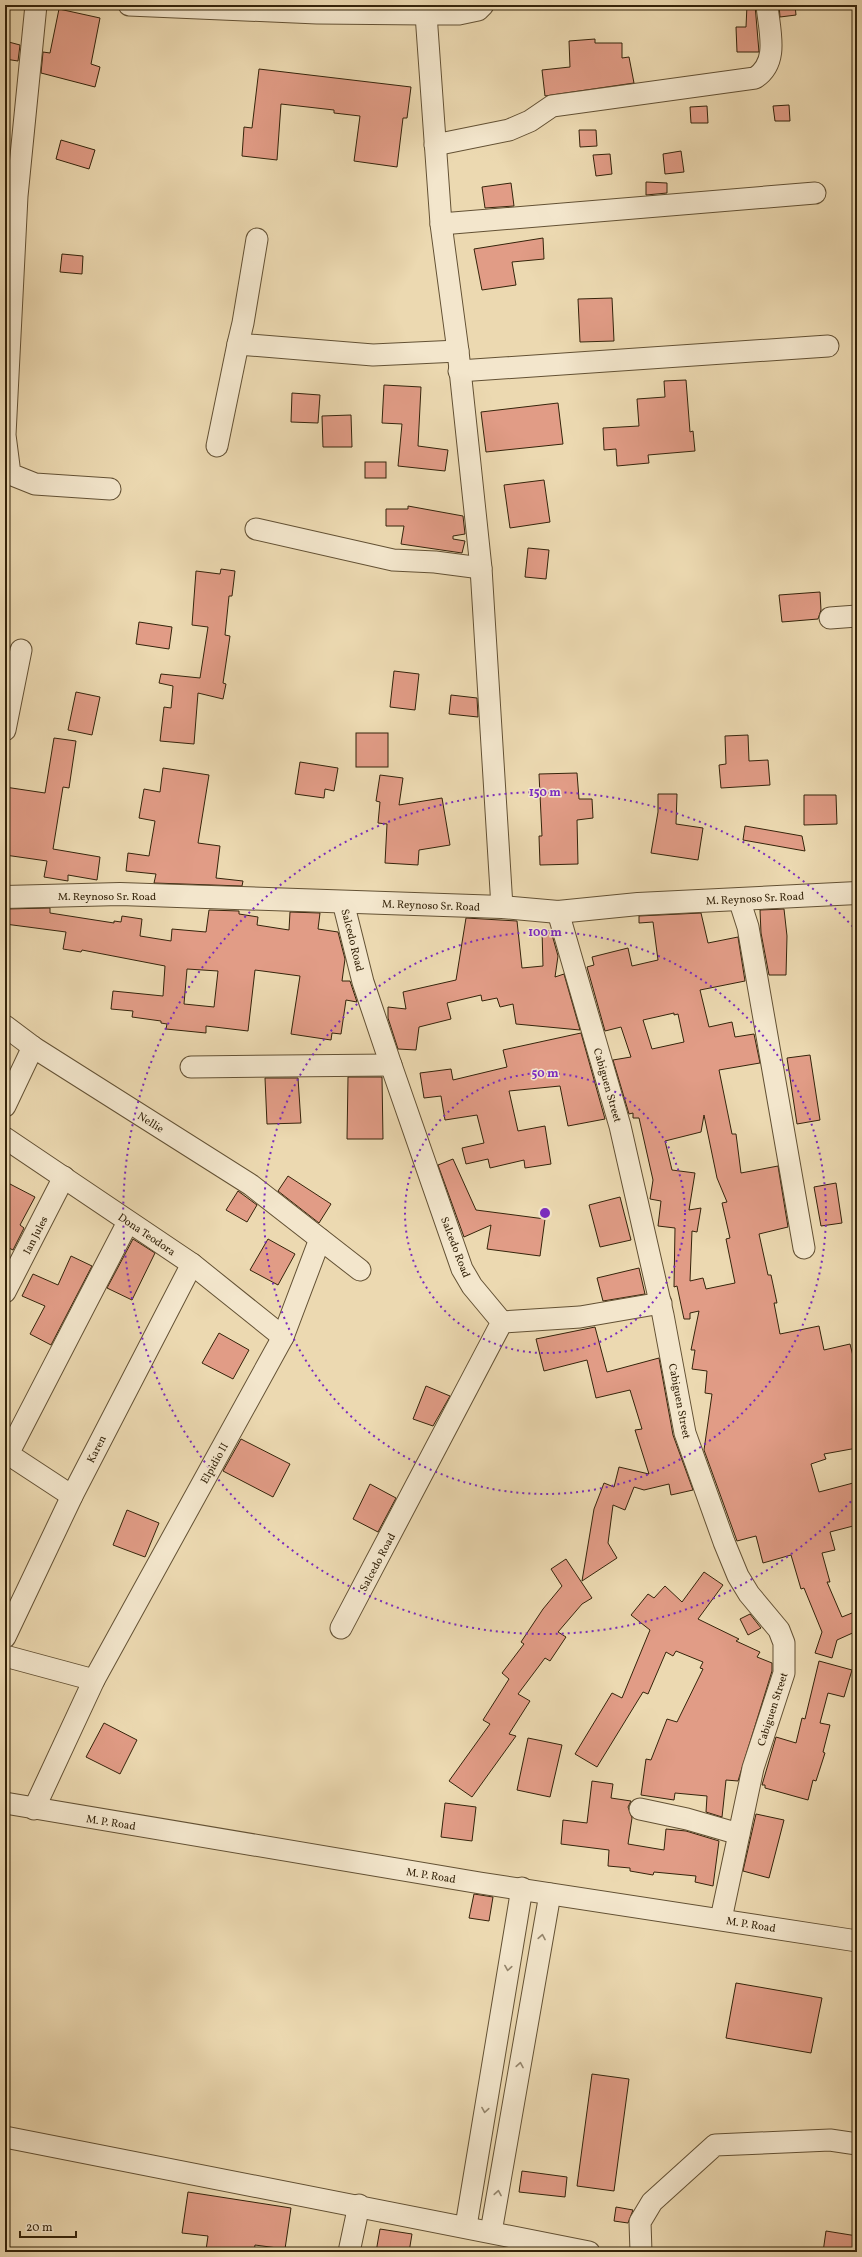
<svg xmlns="http://www.w3.org/2000/svg" width="862" height="2257" font-family="Vollkorn,serif">
<rect width="100%" height="100%" fill="#ecd9b1"/>
<filter id="stains"><feTurbulence type="fractalNoise" baseFrequency=".005" numOctaves="4"/><feColorMatrix values="0 0 0 0 .2 0 0 0 0 .09 0 0 0 0 .02 0 0 0 .5 -.17"/></filter>
<radialGradient id="worn" r=".72"><stop offset=".6" stop-color="#630" stop-opacity="0"/><stop offset="1" stop-color="#630" stop-opacity=".3"/></radialGradient>
<g fill="#e19c86" stroke="#35240b" fill-rule="evenodd">
<path d="M 747,5 L 755,5 L 759,52 L 737,52 L 736,27 L 746,27 Z"/>
<path d="M 779,5 L 795,5 L 796,15 L 780,17 Z"/>
<path d="M 59,9 L 100,18 L 91,64 L 100,67 L 95,87 L 41,73 L 43,52 L 50,53 Z"/>
<path d="M 595,39 L 595,43 L 622,43 L 622,58 L 629,57 L 634,83 L 545,96 L 542,70 L 570,67 L 569,41 Z"/>
<path d="M 5,41 L 20,45 L 18,61 L 5,59 Z"/>
<path d="M 259,69 L 411,87 L 407,118 L 403,118 L 397,167 L 354,161 L 360,116 L 334,113 L 334,110 L 281,104 L 277,160 L 242,156 L 244,127 L 252,128 Z"/>
<path d="M 789,105 L 790,121 L 775,121 L 773,106 Z"/>
<path d="M 707,106 L 708,123 L 691,123 L 690,107 Z"/>
<path d="M 579,130 L 596,130 L 597,146 L 580,147 Z"/>
<path d="M 61,140 L 95,150 L 89,169 L 56,159 Z"/>
<path d="M 681,151 L 684,172 L 665,174 L 663,154 Z"/>
<path d="M 610,154 L 612,174 L 596,176 L 593,155 Z"/>
<path d="M 646,182 L 667,183 L 667,193 L 646,195 Z"/>
<path d="M 511,183 L 514,206 L 485,208 L 482,187 Z"/>
<path d="M 543,238 L 544,259 L 512,262 L 516,285 L 482,290 L 474,249 Z"/>
<path d="M 62,254 L 83,256 L 82,274 L 60,272 Z"/>
<path d="M 612,298 L 614,341 L 580,342 L 578,299 Z"/>
<path d="M 686,380 L 690,432 L 693,431 L 695,451 L 648,455 L 649,463 L 617,466 L 616,449 L 604,450 L 603,428 L 639,426 L 637,399 L 665,397 L 664,381 Z"/>
<path d="M 384,385 L 421,387 L 418,446 L 448,450 L 445,471 L 398,466 L 402,424 L 382,423 Z"/>
<path d="M 292,393 L 320,395 L 318,423 L 291,422 Z"/>
<path d="M 558,403 L 563,444 L 486,452 L 481,412 Z"/>
<path d="M 351,415 L 352,447 L 323,447 L 322,416 Z"/>
<rect x="365" y="462" width="21" height="16"/>
<path d="M 544,480 L 550,522 L 510,528 L 504,485 Z"/>
<path d="M 408,506 L 463,516 L 465,534 L 453,536 L 453,539 L 465,541 L 462,553 L 401,544 L 404,526 L 386,526 L 386,509 L 408,509 Z"/>
<path d="M 528,548 L 549,550 L 546,579 L 525,577 Z"/>
<path d="M 221,569 L 235,571 L 232,596 L 229,596 L 225,635 L 230,636 L 223,683 L 226,684 L 223,699 L 198,693 L 194,744 L 160,741 L 164,707 L 171,708 L 173,686 L 159,683 L 161,674 L 200,678 L 208,627 L 192,625 L 196,571 L 220,574 Z"/>
<path d="M 820,592 L 821,610 L 818,619 L 782,622 L 779,595 Z"/>
<path d="M 139,622 L 172,627 L 169,649 L 136,644 Z"/>
<path d="M 394,671 L 419,674 L 415,710 L 390,707 Z"/>
<path d="M 76,692 L 100,697 L 92,735 L 68,730 Z"/>
<path d="M 451,695 L 477,698 L 478,717 L 449,714 Z"/>
<rect x="356" y="733" width="32" height="34"/>
<path d="M 748,735 L 749,761 L 768,760 L 770,785 L 721,788 L 719,765 L 726,764 L 725,736 Z"/>
<path d="M 54,738 L 76,741 L 69,788 L 63,787 L 53,849 L 100,857 L 97,880 L 68,875 L 68,881 L 44,877 L 47,861 L 5,855 L 5,787 L 45,793 Z"/>
<path d="M 300,762 L 338,768 L 334,791 L 325,789 L 324,798 L 295,794 Z"/>
<path d="M 163,768 L 209,775 L 198,843 L 220,846 L 216,878 L 243,881 L 242,886 L 154,883 L 156,874 L 126,871 L 128,853 L 149,856 L 155,821 L 139,818 L 144,789 L 160,792 Z"/>
<path d="M 577,773 L 579,799 L 592,799 L 593,818 L 577,820 L 578,864 L 540,865 L 539,836 L 542,836 L 539,774 Z"/>
<path d="M 380,775 L 403,778 L 399,805 L 442,798 L 450,845 L 419,850 L 418,865 L 385,863 L 387,824 L 378,823 L 380,802 L 376,801 Z"/>
<path d="M 658,794 L 677,794 L 676,824 L 703,828 L 698,860 L 651,853 L 658,812 Z"/>
<path d="M 804,795 L 836,795 L 837,824 L 804,825 Z"/>
<path d="M 745,826 L 802,836 L 805,851 L 743,840 Z"/>
<path d="M 50,908 L 50,913 L 114,923 L 114,921 L 121,922 L 122,916 L 142,919 L 140,936 L 171,941 L 172,929 L 206,932 L 209,910 L 239,911 L 239,914 L 258,917 L 257,925 L 289,930 L 290,912 L 320,913 L 318,929 L 338,932 L 345,959 L 342,981 L 350,981 L 357,1002 L 346,1000 L 341,1034 L 332,1033 L 331,1040 L 291,1034 L 300,976 L 255,970 L 248,1031 L 206,1026 L 206,1033 L 166,1029 L 167,1024 L 161,1023 L 161,1021 L 132,1017 L 133,1011 L 111,1009 L 113,991 L 163,996 L 165,966 L 82,950 L 81,952 L 63,949 L 66,932 L 5,924 L 5,909 ZM 187,969 L 218,971 L 214,1007 L 184,1004 Z"/>
<path d="M 784,909 L 787,936 L 786,975 L 769,975 L 761,933 L 760,910 Z"/>
<path d="M 701,913 L 708,943 L 738,937 L 745,981 L 700,990 L 709,1027 L 732,1022 L 735,1037 L 754,1034 L 760,1063 L 719,1070 L 732,1134 L 736,1134 L 741,1173 L 778,1166 L 788,1227 L 759,1234 L 768,1275 L 771,1275 L 777,1303 L 774,1303 L 780,1334 L 819,1326 L 824,1350 L 850,1344 L 857,1372 L 857,1448 L 824,1454 L 826,1459 L 811,1464 L 819,1492 L 857,1482 L 857,1525 L 830,1532 L 835,1550 L 822,1553 L 830,1582 L 827,1582 L 842,1617 L 857,1611 L 857,1631 L 837,1640 L 832,1658 L 815,1653 L 822,1632 L 804,1588 L 801,1589 L 791,1555 L 763,1563 L 756,1536 L 737,1541 L 704,1450 L 712,1394 L 705,1393 L 707,1371 L 692,1369 L 695,1350 L 691,1350 L 699,1311 L 690,1313 L 690,1319 L 684,1319 L 677,1286 L 674,1287 L 675,1228 L 658,1226 L 661,1201 L 650,1199 L 653,1180 L 639,1118 L 633,1118 L 633,1113 L 629,1114 L 613,1060 L 631,1057 L 621,1027 L 605,1031 L 587,967 L 594,965 L 592,957 L 628,948 L 632,966 L 658,960 L 653,922 L 639,923 L 639,916 ZM 674,1013 L 674,1015 L 678,1014 L 684,1042 L 652,1049 L 643,1020 ZM 704,1115 L 717,1178 L 727,1202 L 722,1203 L 730,1238 L 726,1239 L 735,1283 L 706,1289 L 703,1278 L 690,1281 L 692,1231 L 697,1232 L 701,1208 L 689,1210 L 695,1173 L 672,1170 L 665,1141 L 701,1132 Z"/>
<path d="M 466,918 L 517,921 L 522,968 L 543,966 L 542,930 L 551,931 L 558,956 L 555,977 L 564,974 L 580,1030 L 516,1024 L 513,1004 L 500,1007 L 497,998 L 482,1001 L 481,995 L 447,1003 L 451,1019 L 419,1027 L 416,1050 L 398,1049 L 388,1018 L 388,1007 L 406,1009 L 403,992 L 456,980 Z"/>
<path d="M 581,1033 L 605,1119 L 568,1126 L 560,1086 L 509,1091 L 518,1131 L 545,1126 L 551,1164 L 525,1168 L 524,1160 L 490,1168 L 488,1159 L 466,1164 L 462,1148 L 484,1143 L 477,1115 L 445,1120 L 441,1096 L 424,1098 L 420,1073 L 451,1069 L 453,1080 L 507,1067 L 503,1050 Z"/>
<path d="M 810,1055 L 820,1120 L 797,1124 L 787,1058 Z"/>
<path d="M 348,1077 L 382,1077 L 383,1139 L 347,1139 Z"/>
<path d="M 265,1078 L 298,1078 L 301,1123 L 267,1124 Z"/>
<path d="M 453,1159 L 476,1210 L 545,1219 L 540,1256 L 487,1249 L 491,1225 L 464,1237 L 438,1165 Z"/>
<path d="M 288,1176 L 331,1204 L 319,1223 L 278,1191 Z"/>
<path d="M 836,1183 L 842,1223 L 821,1226 L 814,1187 Z"/>
<path d="M 10,1184 L 35,1197 L 20,1225 L 24,1228 L 13,1250 L 9,1248 L 5,1254 L 5,1194 Z"/>
<path d="M 238,1191 L 257,1205 L 247,1222 L 226,1210 Z"/>
<path d="M 620,1197 L 631,1240 L 600,1247 L 589,1205 Z"/>
<path d="M 133,1239 L 155,1253 L 132,1300 L 107,1288 Z"/>
<path d="M 268,1239 L 295,1254 L 278,1285 L 250,1270 Z"/>
<path d="M 71,1256 L 92,1266 L 51,1345 L 30,1334 L 45,1306 L 22,1296 L 33,1274 L 58,1285 Z"/>
<path d="M 639,1268 L 645,1294 L 603,1301 L 597,1278 Z"/>
<path d="M 595,1327 L 607,1372 L 659,1358 L 673,1435 L 693,1490 L 671,1495 L 669,1484 L 644,1490 L 634,1487 L 625,1510 L 613,1505 L 608,1543 L 617,1558 L 582,1581 L 594,1509 L 604,1483 L 614,1487 L 619,1467 L 649,1474 L 635,1430 L 642,1429 L 630,1390 L 596,1398 L 587,1360 L 544,1371 L 536,1339 Z"/>
<path d="M 219,1333 L 249,1350 L 233,1379 L 202,1363 Z"/>
<path d="M 426,1386 L 450,1396 L 433,1426 L 413,1419 Z"/>
<path d="M 241,1439 L 290,1464 L 273,1497 L 223,1471 Z"/>
<path d="M 370,1484 L 396,1498 L 378,1532 L 353,1519 Z"/>
<path d="M 127,1510 L 159,1523 L 145,1557 L 113,1545 Z"/>
<path d="M 566,1559 L 592,1598 L 582,1604 L 558,1632 L 566,1637 L 550,1661 L 545,1658 L 518,1694 L 530,1701 L 509,1734 L 516,1736 L 472,1797 L 449,1781 L 490,1724 L 483,1720 L 509,1679 L 502,1673 L 524,1644 L 521,1642 L 543,1609 L 562,1586 L 551,1569 Z"/>
<path d="M 704,1572 L 723,1585 L 698,1619 L 739,1639 L 736,1641 L 760,1652 L 757,1657 L 772,1663 L 772,1671 L 738,1781 L 726,1780 L 722,1817 L 706,1812 L 707,1796 L 675,1793 L 674,1800 L 641,1795 L 646,1759 L 651,1760 L 667,1719 L 677,1722 L 703,1669 L 700,1668 L 703,1662 L 676,1651 L 673,1656 L 666,1652 L 648,1694 L 643,1692 L 597,1767 L 575,1754 L 612,1693 L 622,1698 L 650,1630 L 631,1615 L 648,1594 L 654,1598 L 665,1586 L 682,1602 Z"/>
<path d="M 750,1614 L 761,1628 L 748,1635 L 740,1619 Z"/>
<path d="M 819,1661 L 852,1670 L 844,1697 L 828,1693 L 820,1723 L 830,1725 L 823,1752 L 825,1753 L 816,1781 L 813,1780 L 808,1800 L 765,1788 L 765,1785 L 762,1785 L 776,1737 L 796,1743 L 802,1718 L 805,1719 Z"/>
<path d="M 104,1723 L 137,1740 L 120,1774 L 86,1757 Z"/>
<path d="M 528,1738 L 562,1745 L 550,1797 L 517,1790 Z"/>
<path d="M 592,1781 L 613,1784 L 611,1798 L 631,1801 L 628,1807 L 632,1818 L 628,1844 L 664,1850 L 666,1829 L 686,1831 L 719,1841 L 713,1886 L 695,1882 L 696,1876 L 654,1872 L 653,1875 L 630,1871 L 630,1868 L 608,1866 L 609,1850 L 561,1844 L 563,1820 L 587,1823 Z"/>
<path d="M 445,1803 L 476,1807 L 472,1841 L 441,1837 Z"/>
<path d="M 756,1814 L 784,1820 L 769,1878 L 743,1871 Z"/>
<path d="M 474,1894 L 493,1897 L 489,1921 L 469,1918 Z"/>
<path d="M 736,1983 L 822,1998 L 811,2053 L 726,2038 Z"/>
<path d="M 592,2074 L 629,2079 L 614,2191 L 577,2186 Z"/>
<path d="M 522,2171 L 567,2177 L 565,2197 L 519,2192 Z"/>
<path d="M 188,2192 L 291,2208 L 285,2249 L 255,2245 L 254,2252 L 206,2250 L 208,2236 L 182,2233 Z"/>
<path d="M 616,2207 L 633,2210 L 628,2223 L 614,2221 Z"/>
<path d="M 380,2229 L 412,2234 L 409,2252 L 376,2252 Z"/>
<path d="M 826,2231 L 857,2236 L 857,2252 L 823,2252 Z"/>
</g>
<g fill="none" stroke-linecap="round" stroke-linejoin="round">
<g stroke="#635134" stroke-width="23">
<g id="minor">
<path d="M 36,5 L 17,196 L 5,435 L 10,474 L 35,484 L 110,489"/>
<path d="M 129,5 L 317,13 L 426,14 L 459,14 L 478,10 L 483,5"/>
<path d="M 426,14 L 441,224 L 458,351 L 481,568 L 502,907"/>
<path d="M 435,145 L 509,130 L 530,121 L 552,106 L 755,78 C 780,62 769,30 767,5"/>
<path d="M 441,224 L 815,193"/>
<path d="M 257,239 L 243,323 L 238,344 L 373,355 L 458,351"/>
<path d="M 459,371 L 828,346"/>
<path d="M 217,446 L 238,344"/>
<path d="M 256,529 L 393,560 L 435,562 L 481,568"/>
<path d="M 830,618 L 857,616"/>
<path d="M 5,730 L 21,650"/>
<path d="M 739,899 L 748,927 L 804,1248"/>
<path d="M 558,912 L 620,1126 L 663,1315 L 685,1433 L 724,1542 L 738,1576 L 749,1594 L 779,1630 L 784,1643 L 784,1673 L 753,1768 L 721,1919"/>
<path d="M 5,1026 L 33,1047"/>
<path d="M 191,1067 L 391,1065"/>
<path d="M 5,1106 L 33,1047 L 251,1185 L 360,1270"/>
<path d="M 5,1138 L 192,1264 L 283,1337"/>
<path d="M 5,1292 L 64,1177"/>
<path d="M 502,1322 L 580,1317 L 661,1303"/>
<path d="M 72,1496 L 8,1454 L 128,1222"/>
<path d="M 341,1628 L 502,1322 L 472,1286 L 462,1269 L 391,1065 L 363,982 L 343,902"/>
<path d="M 5,1637 L 72,1496 L 192,1264"/>
<path d="M 5,1656 L 94,1680"/>
<path d="M 5,1803 L 480,1883 L 857,1941"/>
<path d="M 34,1809 L 94,1680 L 283,1337 L 320,1239"/>
<path d="M 640,1809 L 687,1819 L 739,1834"/>
<path d="M 5,2137 L 589,2252"/>
<path d="M 466,2226 L 522,1888"/>
<path d="M 491,2232 L 550,1894"/>
<path d="M 349,2252 L 359,2205"/>
<path d="M 641,2252 L 640,2222 L 652,2202 L 715,2145 L 830,2140 L 857,2144"/>
</g>
</g>
<g stroke="#635134" stroke-width="24">
<path id="tertiary" d="M 5,897 L 120,894 L 502,907 L 558,912 L 638,904 L 857,893"/>
</g>
<use href="#minor" stroke="#f3e6cc" stroke-width="21"/>
<use href="#tertiary" stroke="#f3e6cc" stroke-width="22"/>
</g>
<defs><path id="oneway-chevron" d="M-2-3.5L2.5 0L-2 3.5" fill="none" stroke-width="1.6" stroke-linecap="round" stroke-linejoin="round"/></defs>
<g stroke="#94856c">
<use href="#oneway-chevron" transform="translate(542 1937) rotate(-80)"/>
<use href="#oneway-chevron" transform="translate(508 1968) rotate(99)"/>
<use href="#oneway-chevron" transform="translate(520 2065) rotate(-80)"/>
<use href="#oneway-chevron" transform="translate(485 2110) rotate(99)"/>
<use href="#oneway-chevron" transform="translate(498 2193) rotate(-80)"/>
</g>
<g fill="none" stroke="#7b2cbf" stroke-width="2" stroke-dasharray="2 4">
<circle cx="545" cy="1213" r="140"/>
<circle cx="545" cy="1213" r="281"/>
<path d="M855 1497A421 421 0 1 1 855 929"/>
</g>
<g text-anchor="middle" stroke-width="3" stroke-linejoin="round" paint-order="stroke">
<g font-size="11" fill="#35240b" stroke="#f3e6cc">
<text x="107" y="900">M. Reynoso Sr. Road</text>
<text transform="translate(755 898) rotate(-3)" y="4">M. Reynoso Sr. Road</text>
<text transform="translate(431 905) rotate(2)" y="4">M. Reynoso Sr. Road</text>
<text transform="translate(353 940) rotate(76)" y="4">Salcedo Road</text>
<text transform="translate(608 1085) rotate(74)" y="4">Cabiguen Street</text>
<text transform="translate(151 1122) rotate(32)" y="4">Nellie</text>
<text transform="translate(147 1234) rotate(34)" y="4">Dona Teodora</text>
<text transform="translate(35 1235) rotate(-63)" y="4">Ian Jules</text>
<text transform="translate(456 1247) rotate(69)" y="4">Salcedo Road</text>
<text transform="translate(680 1401) rotate(79)" y="4">Cabiguen Street</text>
<text transform="translate(96 1449) rotate(-63)" y="4">Karen</text>
<text transform="translate(214 1463) rotate(-61)" y="4">Elpidio II</text>
<text transform="translate(377 1562) rotate(-62)" y="4">Salcedo Road</text>
<text transform="translate(772 1709) rotate(-72)" y="4">Cabiguen Street</text>
<text transform="translate(111 1822) rotate(9)" y="4">M. P. Road</text>
<text transform="translate(431 1875) rotate(9)" y="4">M. P. Road</text>
<text transform="translate(751 1924) rotate(9)" y="4">M. P. Road</text>
</g>
</g>
<circle cx="545" cy="1213" r="6" fill="#7b2cbf" stroke="#f3e6cc" stroke-width="2"/>
<g font-size="12" text-anchor="middle" font-weight="bold" fill="#7b2cbf" stroke="#f3e6cc" stroke-width="3" stroke-linejoin="round" paint-order="stroke">
<text x="545" y="796">150 m</text>
<text x="545" y="936">100 m</text>
<text x="545" y="1077">50 m</text>
</g>
<rect width="862" height="2257" fill="none" stroke="#ecd9b1" stroke-width="20"/>
<rect x="6" y="6" width="850" height="2245" fill="none" stroke="#35240b" stroke-width="2"/>
<rect x="10" y="10" width="842" height="2237" fill="none" stroke="#35240b"/>
<path d="M20 2231v6h56v-6" fill="none" stroke="#35240b" stroke-width="2"/>
<text x="26" y="2231" font-size="12" fill="#35240b" stroke="#f3e6cc" stroke-width="3" paint-order="stroke">20 m</text>
<rect width="100%" height="100%" filter="url(#stains)"/>
<rect width="100%" height="100%" fill="url(#worn)"/>
</svg>
